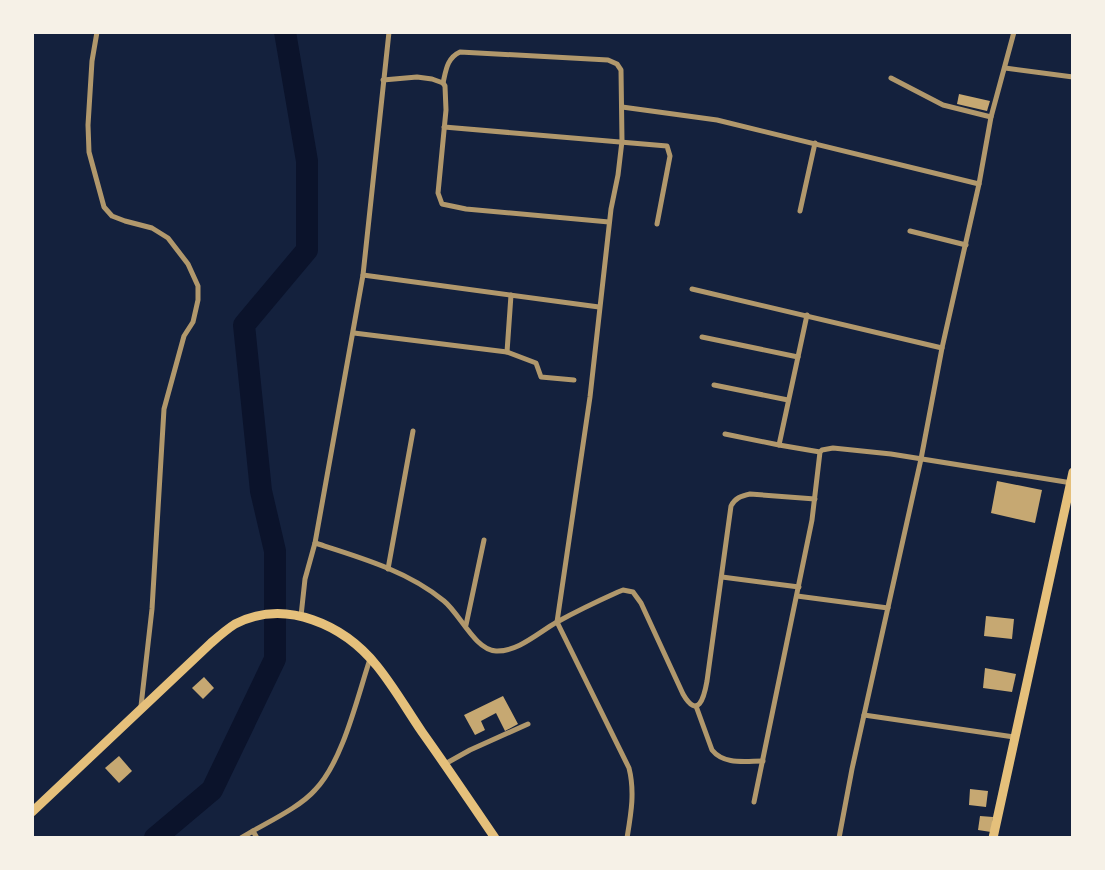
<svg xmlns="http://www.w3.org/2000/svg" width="1105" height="870" font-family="Rubik,sans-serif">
<rect width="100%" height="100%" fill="#14213d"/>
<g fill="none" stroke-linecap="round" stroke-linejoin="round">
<path stroke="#0b132b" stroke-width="22" d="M 155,838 L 212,790 L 275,659 L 275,551 L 261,491 L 244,325 L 307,250 L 307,161 L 285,32"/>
</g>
<g fill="#c6a872">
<path d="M 959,94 L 990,101 L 987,111 L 957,104 Z"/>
<path d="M 997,481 L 1042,490 L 1035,523 L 991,513 Z"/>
<path d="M 986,616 L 1014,619 L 1012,639 L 984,636 Z"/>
<path d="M 985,668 L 1016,674 L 1012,692 L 983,688 Z"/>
<path d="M 204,677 L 214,688 L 203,699 L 192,688 Z"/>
<path d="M 503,696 L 518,724 L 505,731 L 496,713 L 481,721 L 485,730 L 475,735 L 464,715 Z"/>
<path d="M 119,756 L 132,771 L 119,783 L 105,768 Z"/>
<path d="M 970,789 L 988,791 L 986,807 L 969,805 Z"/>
<path d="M 980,816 L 993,817 L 991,832 L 978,830 Z"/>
</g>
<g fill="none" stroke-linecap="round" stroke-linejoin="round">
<g stroke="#b1986c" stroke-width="5">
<path d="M 97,32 L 92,61 L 88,125 L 89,152 L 104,207 L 112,216 L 125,221 L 152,228 L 168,238 L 188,264 L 198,286 L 198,300 L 193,322 L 184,336 L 164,409 L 152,609 L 141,706"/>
<path d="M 1005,68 L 1073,77"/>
<path d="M 891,78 L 943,105 L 991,117"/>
<path d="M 383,80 L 417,77 L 432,79 L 443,83 L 445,86 L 446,110 L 438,193 L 442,204 L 466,209 L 609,222"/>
<path d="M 443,83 C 446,70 447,58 460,52 L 608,60 L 617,64 L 621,70 L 622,141 L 618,175 L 611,209 L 590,397 L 557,622 L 629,768 C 635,792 631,814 627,838"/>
<path d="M 622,107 L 717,120 L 979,184"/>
<path d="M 444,127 L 667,146 L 670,156 L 657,224"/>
<path d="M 800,211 L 815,143"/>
<path d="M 910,231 L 966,245"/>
<path d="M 363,275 L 599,307"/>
<path d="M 692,289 L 942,348"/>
<path d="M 354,333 L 507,352 L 536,363 L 541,377 L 574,380"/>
<path d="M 702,337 L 798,357"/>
<path d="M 507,352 L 511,295"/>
<path d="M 714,385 L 788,400"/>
<path d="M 725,434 L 779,445 L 807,315"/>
<path d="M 779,445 L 820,452"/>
<path d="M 315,543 C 359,557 408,571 444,601 C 460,614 475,650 496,651 C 518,652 539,632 557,622 C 577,611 598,601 618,592 L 623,590 L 633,592 L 641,603 L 683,694 C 698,720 704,698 707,681 L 731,506 C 735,498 741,496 750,494 L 815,499"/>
<path d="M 388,569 L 413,431"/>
<path d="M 722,577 L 799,587"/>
<path d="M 797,596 L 888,608"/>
<path d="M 301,616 L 305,579 L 315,543 L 363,275 L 389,32"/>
<path d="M 466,625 L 484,540"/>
<path d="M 696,706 L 712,750 C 724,765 745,761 763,761"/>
<path d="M 864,715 L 1014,737"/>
<path d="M 445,764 L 470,750 L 528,724"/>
<path d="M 754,802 L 812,520 L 820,452 L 822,450 L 833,448 L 891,454 L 1072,483"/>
<path d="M 241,838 L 253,831"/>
<path d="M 257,838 L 253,831 C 272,820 301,806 315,790 C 343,761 357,698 370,659"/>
<path d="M 839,838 L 852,769 L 921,459 L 942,348 L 979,184 L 991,117 L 1014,32"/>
</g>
<g stroke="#e5c07b" stroke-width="9">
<path d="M 32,812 L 211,643 C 219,636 227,629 235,624 C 286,598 344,625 377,666 C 394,687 407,710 422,732 C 447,767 471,803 495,838"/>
<path d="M 993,838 L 1073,472"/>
</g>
</g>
<rect width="1105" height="870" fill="none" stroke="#f6f1e7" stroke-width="68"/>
</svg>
